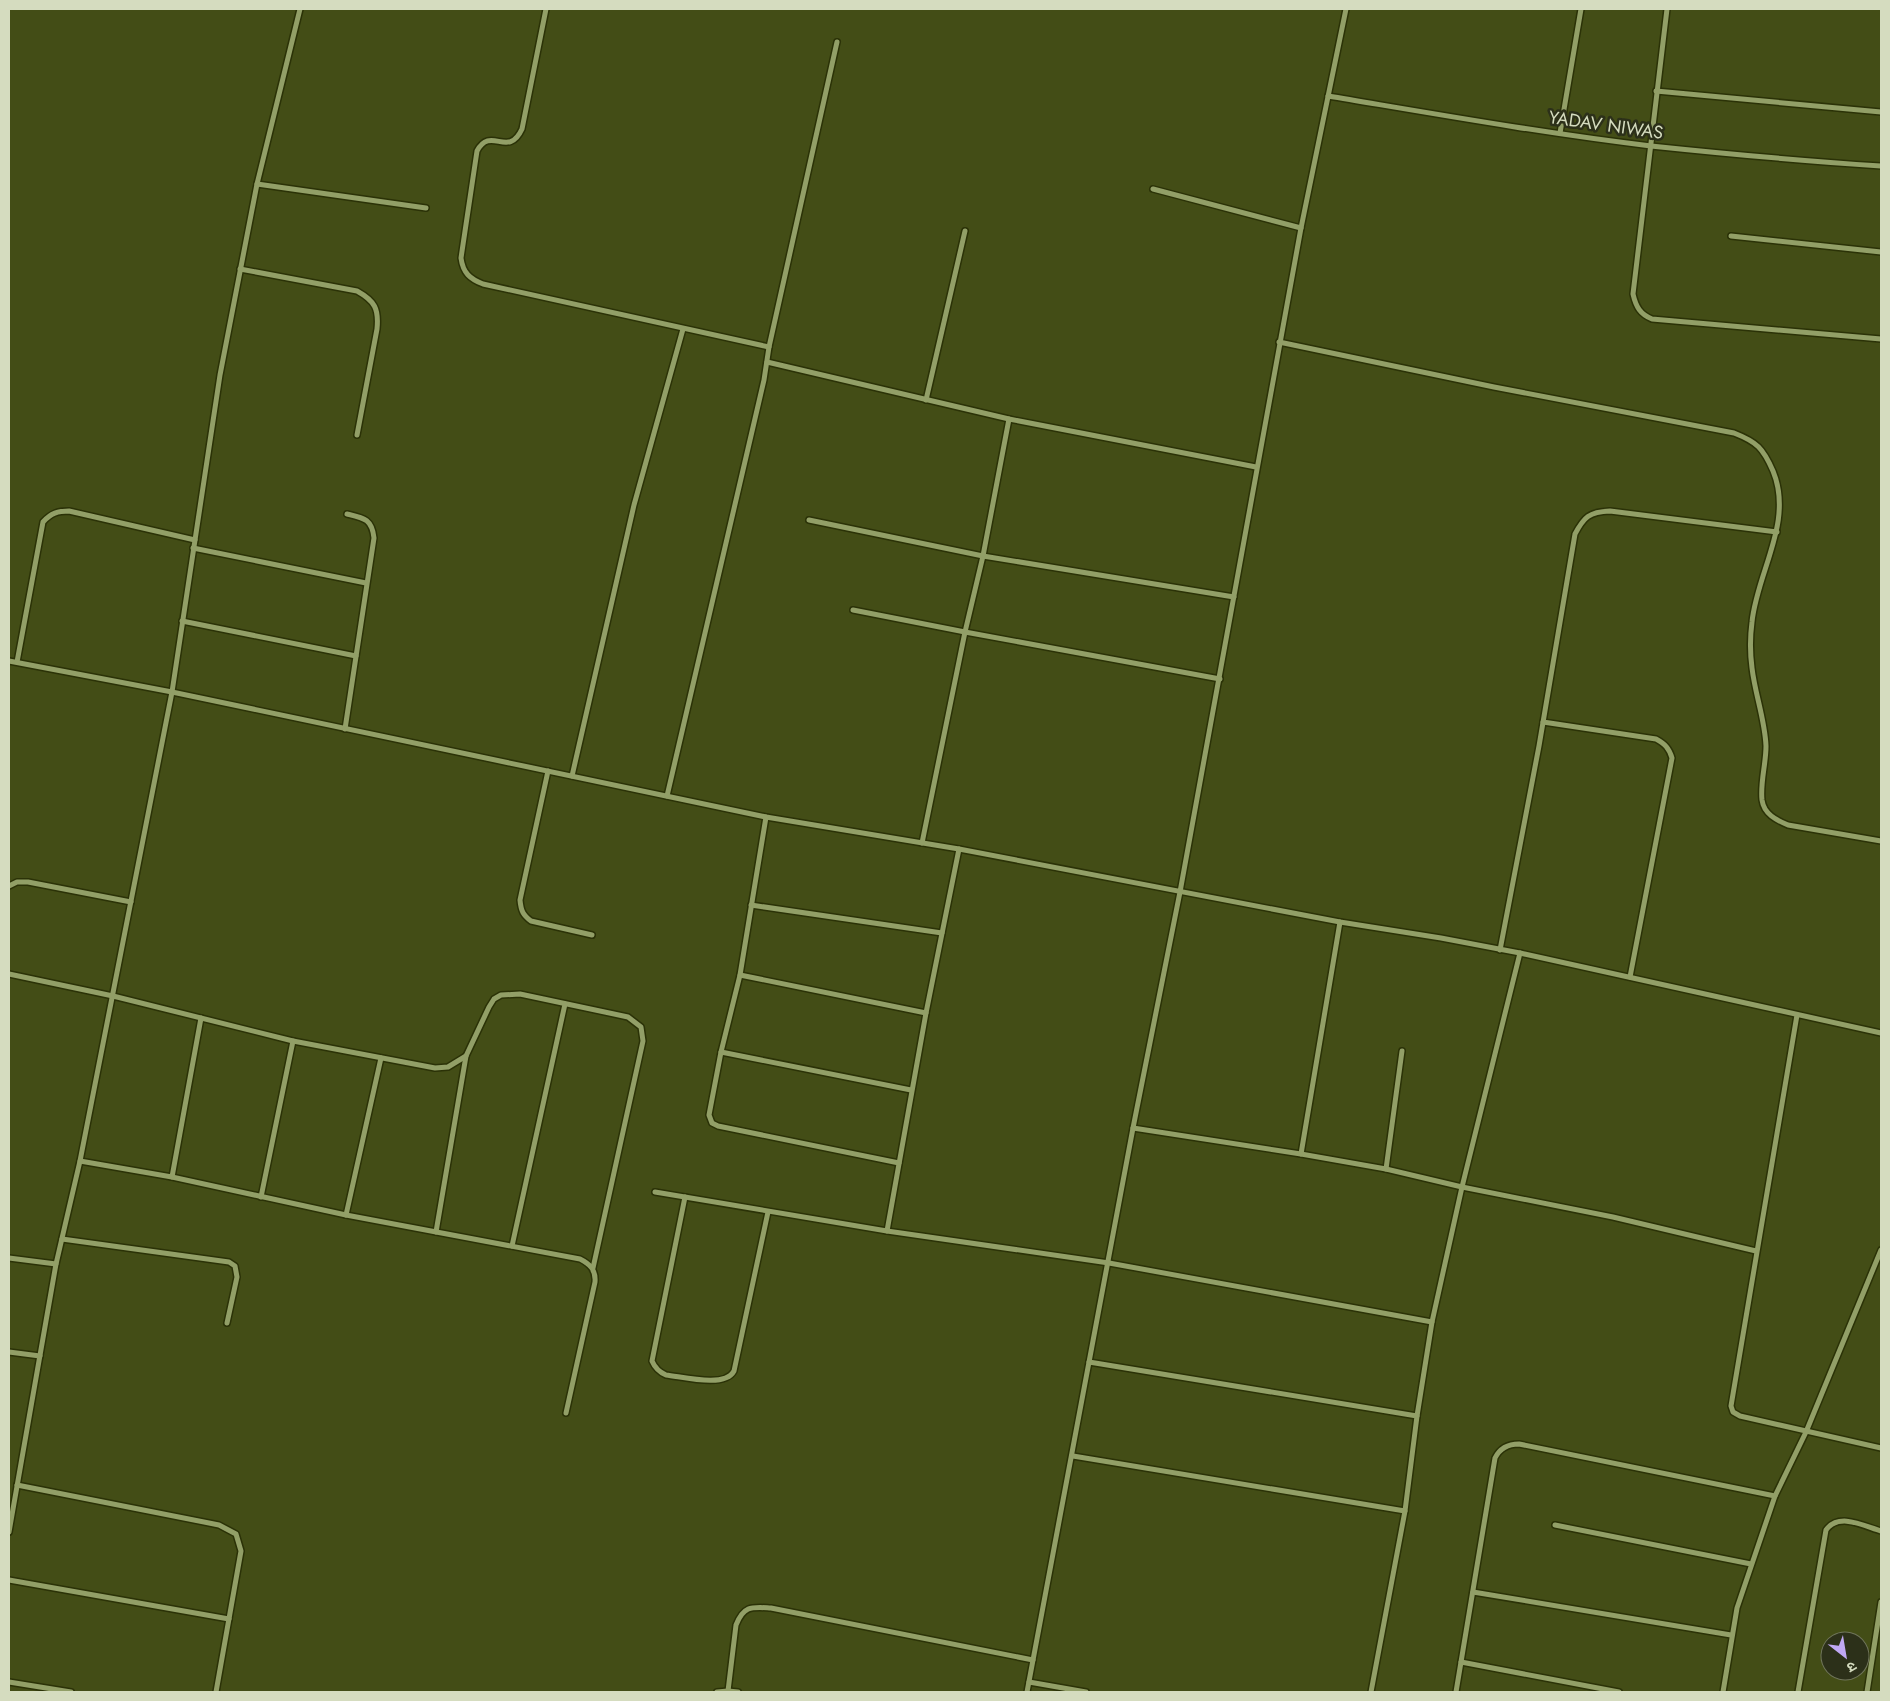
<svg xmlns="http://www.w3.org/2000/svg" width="1890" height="1701" font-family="Jost,'Noto Sans Devanagari',sans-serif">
<rect width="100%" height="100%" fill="#434d16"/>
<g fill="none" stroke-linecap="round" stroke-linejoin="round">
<g stroke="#2b3207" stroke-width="8">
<g id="minor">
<path d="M 546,9 L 522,129 C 508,159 491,125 477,151 L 461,258 C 463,273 470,279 483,284 L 769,347"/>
<path d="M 1667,9 L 1633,294 C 1636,307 1640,314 1652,319 L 1881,339"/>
<path d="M 1656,91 L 1881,112"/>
<path d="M 1328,96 C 1436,114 1543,133 1651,146 C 1727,154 1804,161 1881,166"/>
<path d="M 1560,133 L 1581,9"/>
<path d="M 257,184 L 426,208"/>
<path d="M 1153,189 L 1301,228"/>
<path d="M 1731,236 L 1881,252"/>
<path d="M 240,269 L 357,291 C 375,301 379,309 377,329 L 357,435"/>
<path d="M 1279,342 L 1494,387 L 1734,433 C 1757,442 1763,448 1773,471 C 1794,522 1757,572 1752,622 C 1750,637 1750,653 1752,668 C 1755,694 1765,720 1766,746 C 1766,764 1760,783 1762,800 C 1764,814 1776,820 1788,825 L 1881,841"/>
<path d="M 767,362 L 1009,419 L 1256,467"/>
<path d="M 926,400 L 965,231"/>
<path d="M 809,520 L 983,556 L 1234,597"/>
<path d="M 193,548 L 366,583"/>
<path d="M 853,610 L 965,632 L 1220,679"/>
<path d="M 182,621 L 356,656"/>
<path d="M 9,661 L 172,692 L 766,817 L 959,849 L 1340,922 L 1441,938 L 1520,953 L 1881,1033"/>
<path d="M 17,662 L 43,522 C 51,513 58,511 69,511 L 195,540"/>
<path d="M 1543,722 L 1656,739 C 1665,744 1669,748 1672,758 L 1630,977"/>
<path d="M 345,729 L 374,538 C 372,519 364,518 347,514"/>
<path d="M 548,771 L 520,900 C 521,911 523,915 531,921 L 592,935"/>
<path d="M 572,776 L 634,505 L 683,329"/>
<path d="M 667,796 L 764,380 L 769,347 L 837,42"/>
<path d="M 766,817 L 740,975 L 721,1052 L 709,1115 L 712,1123 L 718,1126 L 899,1163"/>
<path d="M 922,843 L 965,632 L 983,556 L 1009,419"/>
<path d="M 9,886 L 17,882 L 28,882 L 131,902"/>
<path d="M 751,905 L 942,933"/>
<path d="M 1500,950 L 1539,746 L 1575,534 C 1584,517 1589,512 1610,511 L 1777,532"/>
<path d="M 9,974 L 113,996 L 293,1041 L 435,1068 L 448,1067 L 466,1056 L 489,1007 L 494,999 L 501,995 L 520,994 L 628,1017 L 641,1027 L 643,1041 L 593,1268"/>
<path d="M 740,975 L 926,1013"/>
<path d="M 1797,1015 L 1731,1406 L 1733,1412 L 1740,1416 L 1881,1448"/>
<path d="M 721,1052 L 911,1090"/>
<path d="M 1133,1128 L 1301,1154 L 1386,1169 L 1462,1187 L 1613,1217 L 1756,1251"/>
<path d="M 1301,1154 L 1340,922"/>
<path d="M 80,1161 L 172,1177 L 346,1215 L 580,1259 C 590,1264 596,1270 595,1282 L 566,1413"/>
<path d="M 1386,1169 L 1402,1051"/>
<path d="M 172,1177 L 201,1018"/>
<path d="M 655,1192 L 887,1231 L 1109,1263 L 1432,1322"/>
<path d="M 261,1197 L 293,1041"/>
<path d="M 685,1197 L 652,1361 C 655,1368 659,1372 666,1375 C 684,1377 725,1388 734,1371 L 768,1212"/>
<path d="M 346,1215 L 381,1058"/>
<path d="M 887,1231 L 926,1013 L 959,849"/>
<path d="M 436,1232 L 466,1056"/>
<path d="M 62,1239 L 229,1262 L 235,1266 L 237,1277 L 227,1323"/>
<path d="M 512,1246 L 565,1004"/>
<path d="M 9,1258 L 56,1264"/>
<path d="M 9,1352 L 40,1356"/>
<path d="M 1089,1362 L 1417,1416"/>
<path d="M 1073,1456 L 1405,1511"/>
<path d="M 17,1485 L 219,1525 L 236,1534 L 241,1551 L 216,1692"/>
<path d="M 1555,1525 L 1751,1564"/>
<path d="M 9,1532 L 56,1264 L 80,1161 L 172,692 L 220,375 L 257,184 L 300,9"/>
<path d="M 9,1580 L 229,1619"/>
<path d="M 1473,1592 L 1731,1635"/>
<path d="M 1461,1662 L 1619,1692"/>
<path d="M 9,1682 L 71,1692"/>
<path d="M 1029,1682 L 1086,1692"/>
<path d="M 728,1691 L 736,1625 C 744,1605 752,1607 771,1608 L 1033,1660"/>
<path d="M 717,1692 L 728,1691 L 738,1692"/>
<path d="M 1027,1692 L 1133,1128 L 1180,892 L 1301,228 L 1346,9"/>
<path d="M 1371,1692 L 1405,1511 L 1417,1416 L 1432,1322 L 1462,1187 L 1520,953"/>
<path d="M 1456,1692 L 1495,1458 C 1500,1448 1508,1444 1519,1444 L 1775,1496"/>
<path d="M 1723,1692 L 1737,1608 L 1775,1496 L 1806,1432 L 1881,1250"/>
<path d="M 1798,1692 L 1826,1530 C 1839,1512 1864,1526 1881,1531"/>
<path d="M 1867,1692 L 1881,1602"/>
</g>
</g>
<use href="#minor" stroke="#929f67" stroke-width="5"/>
</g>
<g text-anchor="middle" stroke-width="5" stroke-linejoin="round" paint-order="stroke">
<g font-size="18" fill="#d5dcbf" stroke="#2c3019">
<text transform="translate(1606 125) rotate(8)" y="6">YADAV NIWAS</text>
</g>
</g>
<rect width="1890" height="1701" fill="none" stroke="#d5dcbf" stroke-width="20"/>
<g transform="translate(1845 1656) rotate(149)"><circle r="24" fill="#2c3019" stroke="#70755b"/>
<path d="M0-4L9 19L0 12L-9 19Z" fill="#c0a8f3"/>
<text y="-8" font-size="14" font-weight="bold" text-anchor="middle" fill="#d5dcbf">उ</text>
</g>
</svg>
